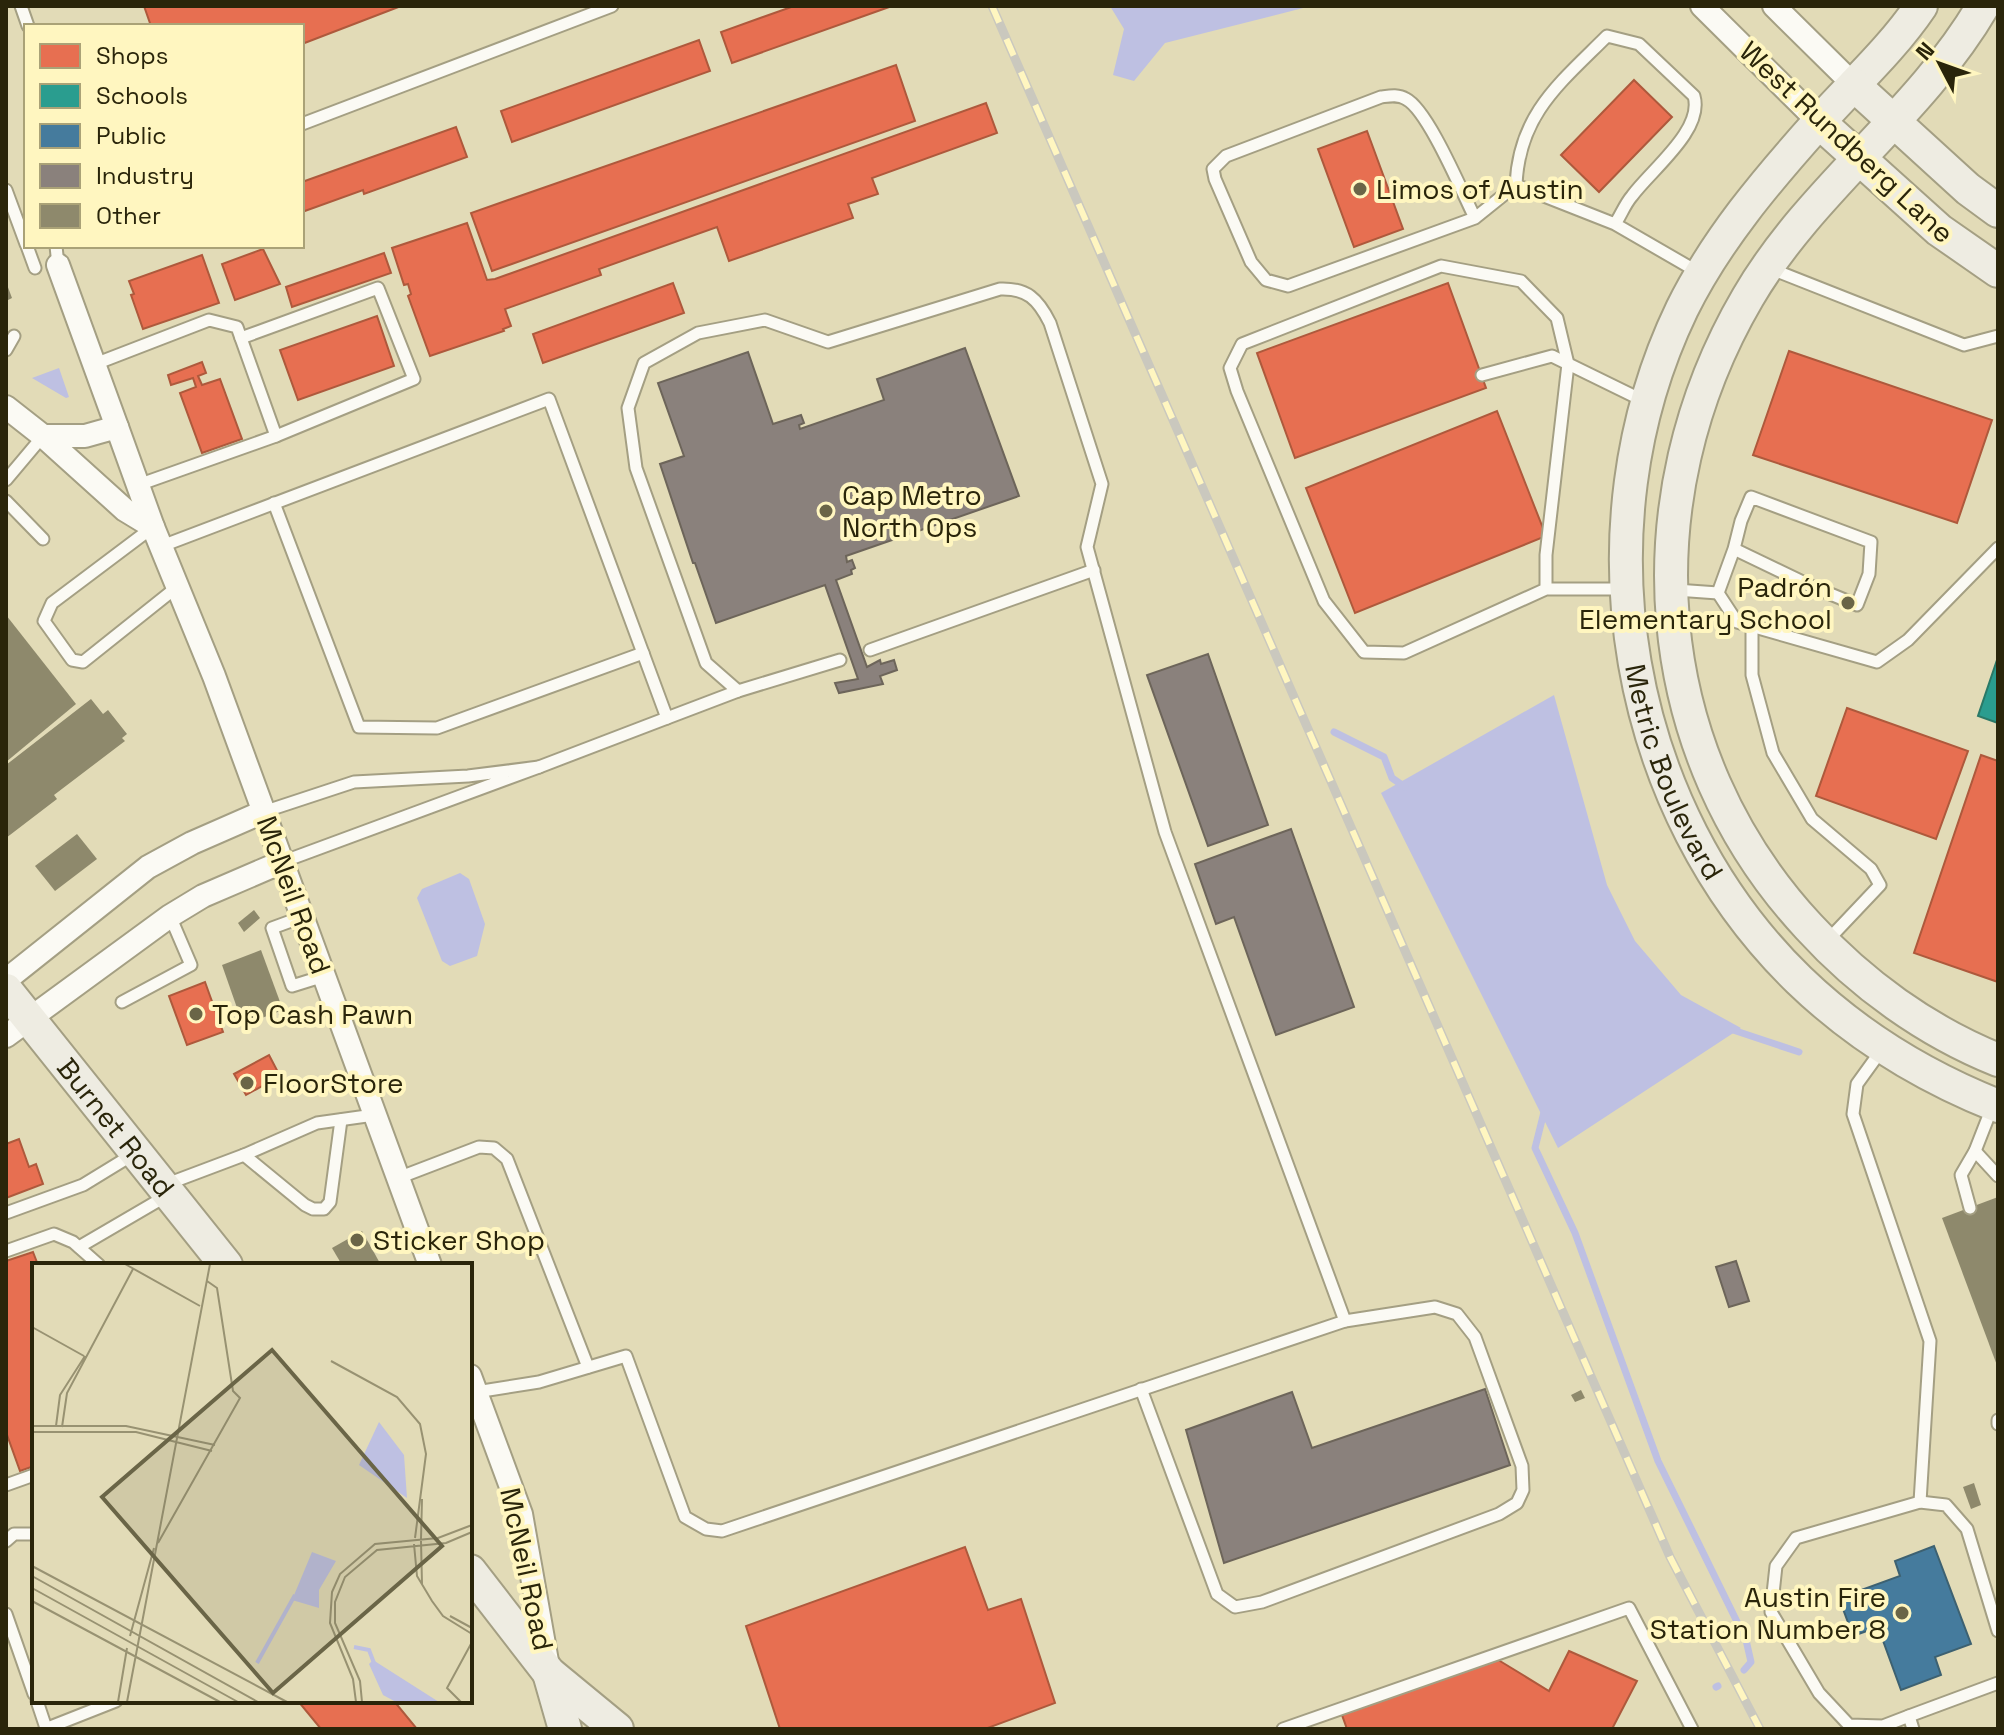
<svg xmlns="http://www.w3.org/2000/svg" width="2004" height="1735" font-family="'Space Grotesk',sans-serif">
<rect width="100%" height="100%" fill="#e2dbb7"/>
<g fill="#bec0e2">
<path d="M 1110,6 L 1311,6 L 1165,43 L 1134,81 L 1113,75 L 1124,29 Z"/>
<path d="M 59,368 L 69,397 L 66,398 L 32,378 Z"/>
<path d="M 1554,695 L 1607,885 L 1635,941 L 1681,995 L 1741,1028 L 1558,1148 L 1381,793 Z"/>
<path d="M 460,873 L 469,879 L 485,924 L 477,956 L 450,966 L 442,961 L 417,898 L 422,889 Z"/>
</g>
<g fill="#e76f51" stroke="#ae593c" stroke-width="2">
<path d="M 144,6 L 401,6 L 302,44 L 302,26 L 151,26 Z"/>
<path d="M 794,6 L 892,6 L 732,63 L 721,32 Z"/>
<path d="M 699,40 L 710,71 L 512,142 L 501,111 Z"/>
<path d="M 896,65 L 915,121 L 492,271 L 471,213 Z"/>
<path d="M 1634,80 L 1672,117 L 1599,192 L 1561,155 Z"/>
<path d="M 986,103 L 997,133 L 872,178 L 878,194 L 848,204 L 853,218 L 729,261 L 717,227 L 599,269 L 601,275 L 505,309 L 511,326 L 503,329 L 504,331 L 430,356 L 408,296 L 411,294 L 408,284 L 404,285 L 392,248 L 467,223 L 487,280 L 495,279 Z"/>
<path d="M 456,127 L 467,157 L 364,194 L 363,190 L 302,212 L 302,182 Z"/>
<path d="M 1367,131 L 1403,229 L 1354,247 L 1318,149 Z"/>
<path d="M 263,249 L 280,284 L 235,300 L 222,264 Z"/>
<path d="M 384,253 L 391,273 L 292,307 L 286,287 Z"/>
<path d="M 202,255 L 219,303 L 143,329 L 131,295 L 134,294 L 129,281 Z"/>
<path d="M 673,283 L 684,313 L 543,363 L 533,334 Z"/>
<path d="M 1448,283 L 1486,388 L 1295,458 L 1257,353 Z"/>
<path d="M 377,316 L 394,366 L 298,400 L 280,350 Z"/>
<path d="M 1789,351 L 1992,420 L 1957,523 L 1753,455 Z"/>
<path d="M 202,362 L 206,373 L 198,376 L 202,385 L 220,379 L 242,439 L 202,453 L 180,393 L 196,387 L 193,378 L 171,385 L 168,375 Z"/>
<path d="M 1497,411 L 1546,536 L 1355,613 L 1306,488 Z"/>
<path d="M 1847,708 L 1968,751 L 1936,839 L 1816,796 Z"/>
<path d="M 1981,755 L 1998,761 L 1998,982 L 1914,953 Z"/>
<path d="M 205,982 L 223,1032 L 187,1045 L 169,996 Z"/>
<path d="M 269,1055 L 280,1076 L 246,1095 L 234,1074 Z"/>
<path d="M 19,1139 L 29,1167 L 36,1164 L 43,1184 L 6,1198 L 6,1144 Z"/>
<path d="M 33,1252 L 38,1265 L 34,1265 L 34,1466 L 20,1471 L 6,1432 L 6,1261 Z"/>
<path d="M 965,1547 L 988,1610 L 1021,1599 L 1055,1703 L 985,1729 L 780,1729 L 746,1626 Z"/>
<path d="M 1569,1651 L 1637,1681 L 1612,1729 L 1347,1729 L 1342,1715 L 1495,1658 L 1549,1691 Z"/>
<path d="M 298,1701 L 394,1701 L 417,1729 L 321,1729 Z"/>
</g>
<path fill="#2a9d8f" stroke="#2a7967" stroke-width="2" d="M 1998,657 L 1998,723 L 1978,716 Z"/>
<path fill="#457b9d" stroke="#3d6171" stroke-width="2" d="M 1934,1546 L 1971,1644 L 1935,1657 L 1941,1675 L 1901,1690 L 1878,1627 L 1853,1636 L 1839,1598 L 1900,1576 L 1895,1561 Z"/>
<g fill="#8a817c" stroke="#6d655a" stroke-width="2">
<path d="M 965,348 L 1019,496 L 846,556 L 847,562 L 852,560 L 855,568 L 851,570 L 852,574 L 836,580 L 867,667 L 880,660 L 881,664 L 894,660 L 897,670 L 880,676 L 883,684 L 839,693 L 835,683 L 858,679 L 825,585 L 716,623 L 695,563 L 693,563 L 660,464 L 684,456 L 658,383 L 748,352 L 773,424 L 801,415 L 804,423 L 799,425 L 800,429 L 884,400 L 877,379 Z"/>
<path d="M 1208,654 L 1268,825 L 1208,846 L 1147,675 Z"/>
<path d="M 1291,829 L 1354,1007 L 1276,1035 L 1234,917 L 1216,924 L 1195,864 Z"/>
<path d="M 1736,1261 L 1749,1301 L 1729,1307 L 1716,1267 Z"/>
<path d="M 1485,1389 L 1510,1465 L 1224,1563 L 1186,1430 L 1292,1392 L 1312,1448 Z"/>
</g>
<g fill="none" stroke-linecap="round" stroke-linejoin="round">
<g stroke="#bec0e2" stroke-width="7">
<path d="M 1334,732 L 1384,757 L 1392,778 L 1405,787"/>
<path d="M 1730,1029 L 1799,1052"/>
<path d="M 1545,1108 L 1535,1148 L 1575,1233 L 1658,1461 L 1746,1640 L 1751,1662 L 1744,1670"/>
<path d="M 1716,1687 L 1718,1686"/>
</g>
</g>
<g fill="#8e896c">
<path d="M 6,282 L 12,298 L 6,301 Z"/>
<path d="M 6,615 L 76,704 L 6,762 Z"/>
<path d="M 91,699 L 103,714 L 108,710 L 127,734 L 122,738 L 125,741 L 54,795 L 57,799 L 6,838 L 6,765 Z"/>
<path d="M 77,834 L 97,859 L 55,891 L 35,866 Z"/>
<path d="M 254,910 L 260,918 L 244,932 L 238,923 Z"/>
<path d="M 261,950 L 283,1010 L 243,1025 L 222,965 Z"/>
<path d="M 1998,1197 L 1998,1368 L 1942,1218 Z"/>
<path d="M 362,1231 L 381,1265 L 342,1265 L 332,1248 Z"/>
<path d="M 1581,1390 L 1585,1398 L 1575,1402 L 1571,1395 Z"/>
<path d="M 1974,1483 L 1981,1505 L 1971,1509 L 1963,1487 Z"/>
</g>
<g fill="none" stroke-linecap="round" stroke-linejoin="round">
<g stroke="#a49f83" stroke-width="15">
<g id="service">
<path d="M 21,6 L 28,26"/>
<path d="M 302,124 L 612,6"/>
<path d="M 6,190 L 26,244"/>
<path d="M 1475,218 C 1462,192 1428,110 1406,99 C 1398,94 1389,96 1381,97 L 1226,156 L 1213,169 L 1215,179 L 1251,262 L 1266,280 L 1288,286 L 1475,218 L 1516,185"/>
<path d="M 1615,224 C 1621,215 1625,204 1632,196 C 1651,170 1704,130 1694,96 L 1639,44 L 1607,36 C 1560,83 1519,114 1516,185 L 1615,224 L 1698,272"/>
<path d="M 27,246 L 35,268"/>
<path d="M 56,246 L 58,265"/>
<path d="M 1769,268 L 1964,345 L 1998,336"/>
<path d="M 241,338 L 378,288 L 414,379 L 276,436"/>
<path d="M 6,350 L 14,336"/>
<path d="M 95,364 L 209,320 L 237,327 L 276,436 L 138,485"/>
<path d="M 1482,375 L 1552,356 L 1646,402"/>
<path d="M 6,480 L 43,436"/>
<path d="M 6,501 L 43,539"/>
<path d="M 274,503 L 359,727 L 437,728 L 643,653"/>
<path d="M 153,527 L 52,603 L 44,621 L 72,660 L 83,662 L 177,587"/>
<path d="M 162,546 L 549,399 L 667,718 L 539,767"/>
<path d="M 1546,589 L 1404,653 L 1364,652 L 1324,601 L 1237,391 L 1230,368 L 1242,344 L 1441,266 L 1521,281 L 1557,318 L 1568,364 L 1546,555 L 1546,589 L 1626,589"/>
<path d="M 1676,590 L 1718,593 L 1734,549 L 1811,586 L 1857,605 L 1869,574 L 1871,542 L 1751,497 L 1741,521 L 1734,549"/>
<path d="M 1718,593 L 1737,622 L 1877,662 L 1908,640 L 1998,548"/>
<path d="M 1752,626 L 1752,675 L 1773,753 L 1812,819 L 1871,869 L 1880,885 L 1827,941"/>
<path d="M 870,650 L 1094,570"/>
<path d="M 667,718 L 738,691"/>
<path d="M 263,812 L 354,782 L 468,776 L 539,767 L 282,862"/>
<path d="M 302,917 L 272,928 L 292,986 L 324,976"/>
<path d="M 122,1002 L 191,965 L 170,916"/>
<path d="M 1883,1048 L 1857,1084 L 1853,1114 L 1930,1341 L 1920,1502"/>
<path d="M 1975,1151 L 1998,1176"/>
<path d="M 244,1155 L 305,1205 L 313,1209 L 324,1209 L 330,1202 L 341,1120"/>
<path d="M 398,1178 L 479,1147 L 494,1148 L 507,1159 L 588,1367"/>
<path d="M 167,1184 L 244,1155 L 317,1123 L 374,1115"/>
<path d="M 1970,1208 L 1961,1175 L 1975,1151 L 1993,1105"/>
<path d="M 6,1213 L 83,1185 L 132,1155"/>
<path d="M 79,1247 L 168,1195"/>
<path d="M 6,1251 L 54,1234 L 73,1242 L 99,1265"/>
<path d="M 1141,1389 L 1217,1594 L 1235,1607 L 1262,1602 L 1499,1514 L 1517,1503 L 1523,1490 L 1522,1466 L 1475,1337 L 1457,1314 L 1435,1307 L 1345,1321"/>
<path d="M 476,1392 L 539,1382 L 626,1356 L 685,1517 L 706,1529 L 722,1531 L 1345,1321 L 1165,832 L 1087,547 L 1102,484 L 1050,323 C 1038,299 1027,288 1000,289 L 828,342 L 765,320 L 698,333 L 644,363 L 628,408 L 636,468 L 706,663 L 738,691 L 840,660"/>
<path d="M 1998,1420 L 1998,1424"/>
<path d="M 6,1485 L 34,1475"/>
<path d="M 6,1541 L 14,1534 L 34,1534"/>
<path d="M 6,1614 L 34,1694"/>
<path d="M 37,1701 L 46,1728"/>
<path d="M 1909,1716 L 1998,1683"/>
<path d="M 45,1729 L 116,1701"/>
<path d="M 1283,1729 L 1629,1608 L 1692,1729"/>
<path d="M 1913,1729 L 1909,1716 L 1883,1726 L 1849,1725 L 1819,1693 L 1771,1612 L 1776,1566 L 1796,1538 L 1920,1502 L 1946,1505 L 1967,1529 L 1998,1631"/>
</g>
</g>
<g stroke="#a49f83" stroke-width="26">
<g id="minor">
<path d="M 1702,6 L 1819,122"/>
<path d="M 1774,6 L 1854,85"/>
<path d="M 58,265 L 117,427"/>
<path d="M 6,407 L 43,436 L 85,436 L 117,427 L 153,527 L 214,676 L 430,1265"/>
<path d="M 43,436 L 125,510 L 153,527"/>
<path d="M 6,980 L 148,867 L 192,843 L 263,812"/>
<path d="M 6,1036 L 170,916 L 203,896 L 282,862"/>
<path d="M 470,1376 L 521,1514 L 548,1667"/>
</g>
</g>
<g stroke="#a49f83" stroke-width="36">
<g id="secondary">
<path id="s1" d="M 1921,6 C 1892,49 1852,85 1818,123 C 1767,180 1716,240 1682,309 C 1576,529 1623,809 1799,980 C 1856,1035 1925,1077 1998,1106"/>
<path d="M 1983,6 C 1920,114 1811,189 1748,297 C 1629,500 1647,753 1809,927 C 1861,984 1926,1031 1998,1060"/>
<path d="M 1854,85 L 1968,189 L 1998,211"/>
<path d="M 1819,122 L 1939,230 L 1998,271"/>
<path id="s2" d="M 6,990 L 226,1265"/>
<path d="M 470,1571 L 549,1673 L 617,1729"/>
<path d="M 549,1673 L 565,1729"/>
</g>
</g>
<use href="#service" stroke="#fbfaf4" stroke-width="11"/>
<use href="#minor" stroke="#fbfaf4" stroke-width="22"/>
<use href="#secondary" stroke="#eeece2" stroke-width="32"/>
<g stroke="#cac8be" stroke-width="9">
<path id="rail" d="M 992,6 L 1670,1557 L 1760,1729"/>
</g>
<use href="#rail" stroke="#fff6c0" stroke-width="6" stroke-dasharray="18" stroke-linecap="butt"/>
</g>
<g fill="#6a6547" stroke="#fff6c0" stroke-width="3">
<circle cx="1360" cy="189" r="8"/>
<circle cx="826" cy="511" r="8"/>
<circle cx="1848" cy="603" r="8"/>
<circle cx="196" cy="1014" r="8"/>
<circle cx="247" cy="1083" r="8"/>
<circle cx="357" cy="1240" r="8"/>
<circle cx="1902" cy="1613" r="8"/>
</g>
<g text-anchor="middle" stroke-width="8" stroke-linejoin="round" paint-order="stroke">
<g font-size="28" fill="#2a250a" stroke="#fff6c0">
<text transform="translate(1847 142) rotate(43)" y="10">West Rundberg Lane</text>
<text dy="10" stroke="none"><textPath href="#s1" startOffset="866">Metric Boulevard</textPath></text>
<text transform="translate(294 895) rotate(70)" y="10">McNeil Road</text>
<text dy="10" stroke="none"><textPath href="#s2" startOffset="176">Burnet Road</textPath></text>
<text transform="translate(527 1569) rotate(78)" y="10">McNeil Road</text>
</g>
<g font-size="28" fill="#2a250a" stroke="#fff6c0" text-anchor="start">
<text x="1376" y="199">Limos of Austin</text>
<text x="842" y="505">Cap Metro<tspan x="842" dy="32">North Ops</tspan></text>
<text x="1832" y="597" text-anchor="end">Padrón<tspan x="1832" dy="32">Elementary School</tspan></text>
<text x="212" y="1024">Top Cash Pawn</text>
<text x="263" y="1093">FloorStore</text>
<text x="373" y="1250">Sticker Shop</text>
<text x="1886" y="1607" text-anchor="end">Austin Fire<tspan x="1886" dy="32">Station Number 8</tspan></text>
</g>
</g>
<g transform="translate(32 1263)">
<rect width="440" height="440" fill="#e2dbb7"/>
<path d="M 347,159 L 372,192 L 375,235 L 327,202 ZM 280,289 L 304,298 L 287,327 L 287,345 L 260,337 ZM 341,397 L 407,439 L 364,439 L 351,432 L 337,401 Z" fill="#bec0e2"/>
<path fill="none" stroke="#bec0e2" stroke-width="4" d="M 322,384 L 337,387 L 342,400M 225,400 L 263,332"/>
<path fill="none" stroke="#989272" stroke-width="2" d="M 93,1 L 168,43M 0,64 L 52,93M 299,98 L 365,134 L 388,161 L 394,191 L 383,275M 0,163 L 94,163 L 183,182M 24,163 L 28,132 L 53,93M 30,164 L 35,130 L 101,6M 0,169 L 104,169 L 180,188M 389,276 L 390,236M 389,278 L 390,321M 126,280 L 208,135 L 201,128 L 185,25 L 175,18M 382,281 L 385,313 L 400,338 L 411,353 L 440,371M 0,303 L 255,439M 0,313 L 226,439M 0,325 L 206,439M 0,338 L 188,439M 418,353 L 440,365M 98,373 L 122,285M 86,439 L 95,385M 95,439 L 178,1M 324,439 L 321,416 L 298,360 L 300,329 L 308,311 L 343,281 L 406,275 L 440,262M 330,439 L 328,418 L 303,360 L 303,339 L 313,314 L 345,287 L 414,280 L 440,269M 429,439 L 415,425 L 440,379"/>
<path fill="#6a6547" fill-opacity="0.15" stroke="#6a6547" stroke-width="4" d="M 240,87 L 410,283 L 241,430 L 70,234 Z"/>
<rect width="440" height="440" fill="none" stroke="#2a250a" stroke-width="4"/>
</g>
<rect width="2004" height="1735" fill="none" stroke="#2a250a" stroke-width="16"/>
<rect x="24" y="24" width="280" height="224" fill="#fff6c0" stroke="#aaa277" stroke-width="2"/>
<rect x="40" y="44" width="40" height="24" fill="#e76f51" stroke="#aaa277" stroke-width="2"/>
<text x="96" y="64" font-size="24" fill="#2a250a">Shops</text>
<rect x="40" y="84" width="40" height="24" fill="#2a9d8f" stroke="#aaa277" stroke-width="2"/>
<text x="96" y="104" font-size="24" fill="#2a250a">Schools</text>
<rect x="40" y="124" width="40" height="24" fill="#457b9d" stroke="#aaa277" stroke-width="2"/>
<text x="96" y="144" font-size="24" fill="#2a250a">Public</text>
<rect x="40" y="164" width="40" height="24" fill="#8a817c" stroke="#aaa277" stroke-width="2"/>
<text x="96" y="184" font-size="24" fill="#2a250a">Industry</text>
<rect x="40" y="204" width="40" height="24" fill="#8e896c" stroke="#aaa277" stroke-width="2"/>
<text x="96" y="224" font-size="24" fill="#2a250a">Other</text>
<g transform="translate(1940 64) rotate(311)" stroke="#fff6c0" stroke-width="6" paint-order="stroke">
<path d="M0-6L14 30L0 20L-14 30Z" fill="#2a250a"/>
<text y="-12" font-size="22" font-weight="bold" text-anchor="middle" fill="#2a250a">N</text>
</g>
</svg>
